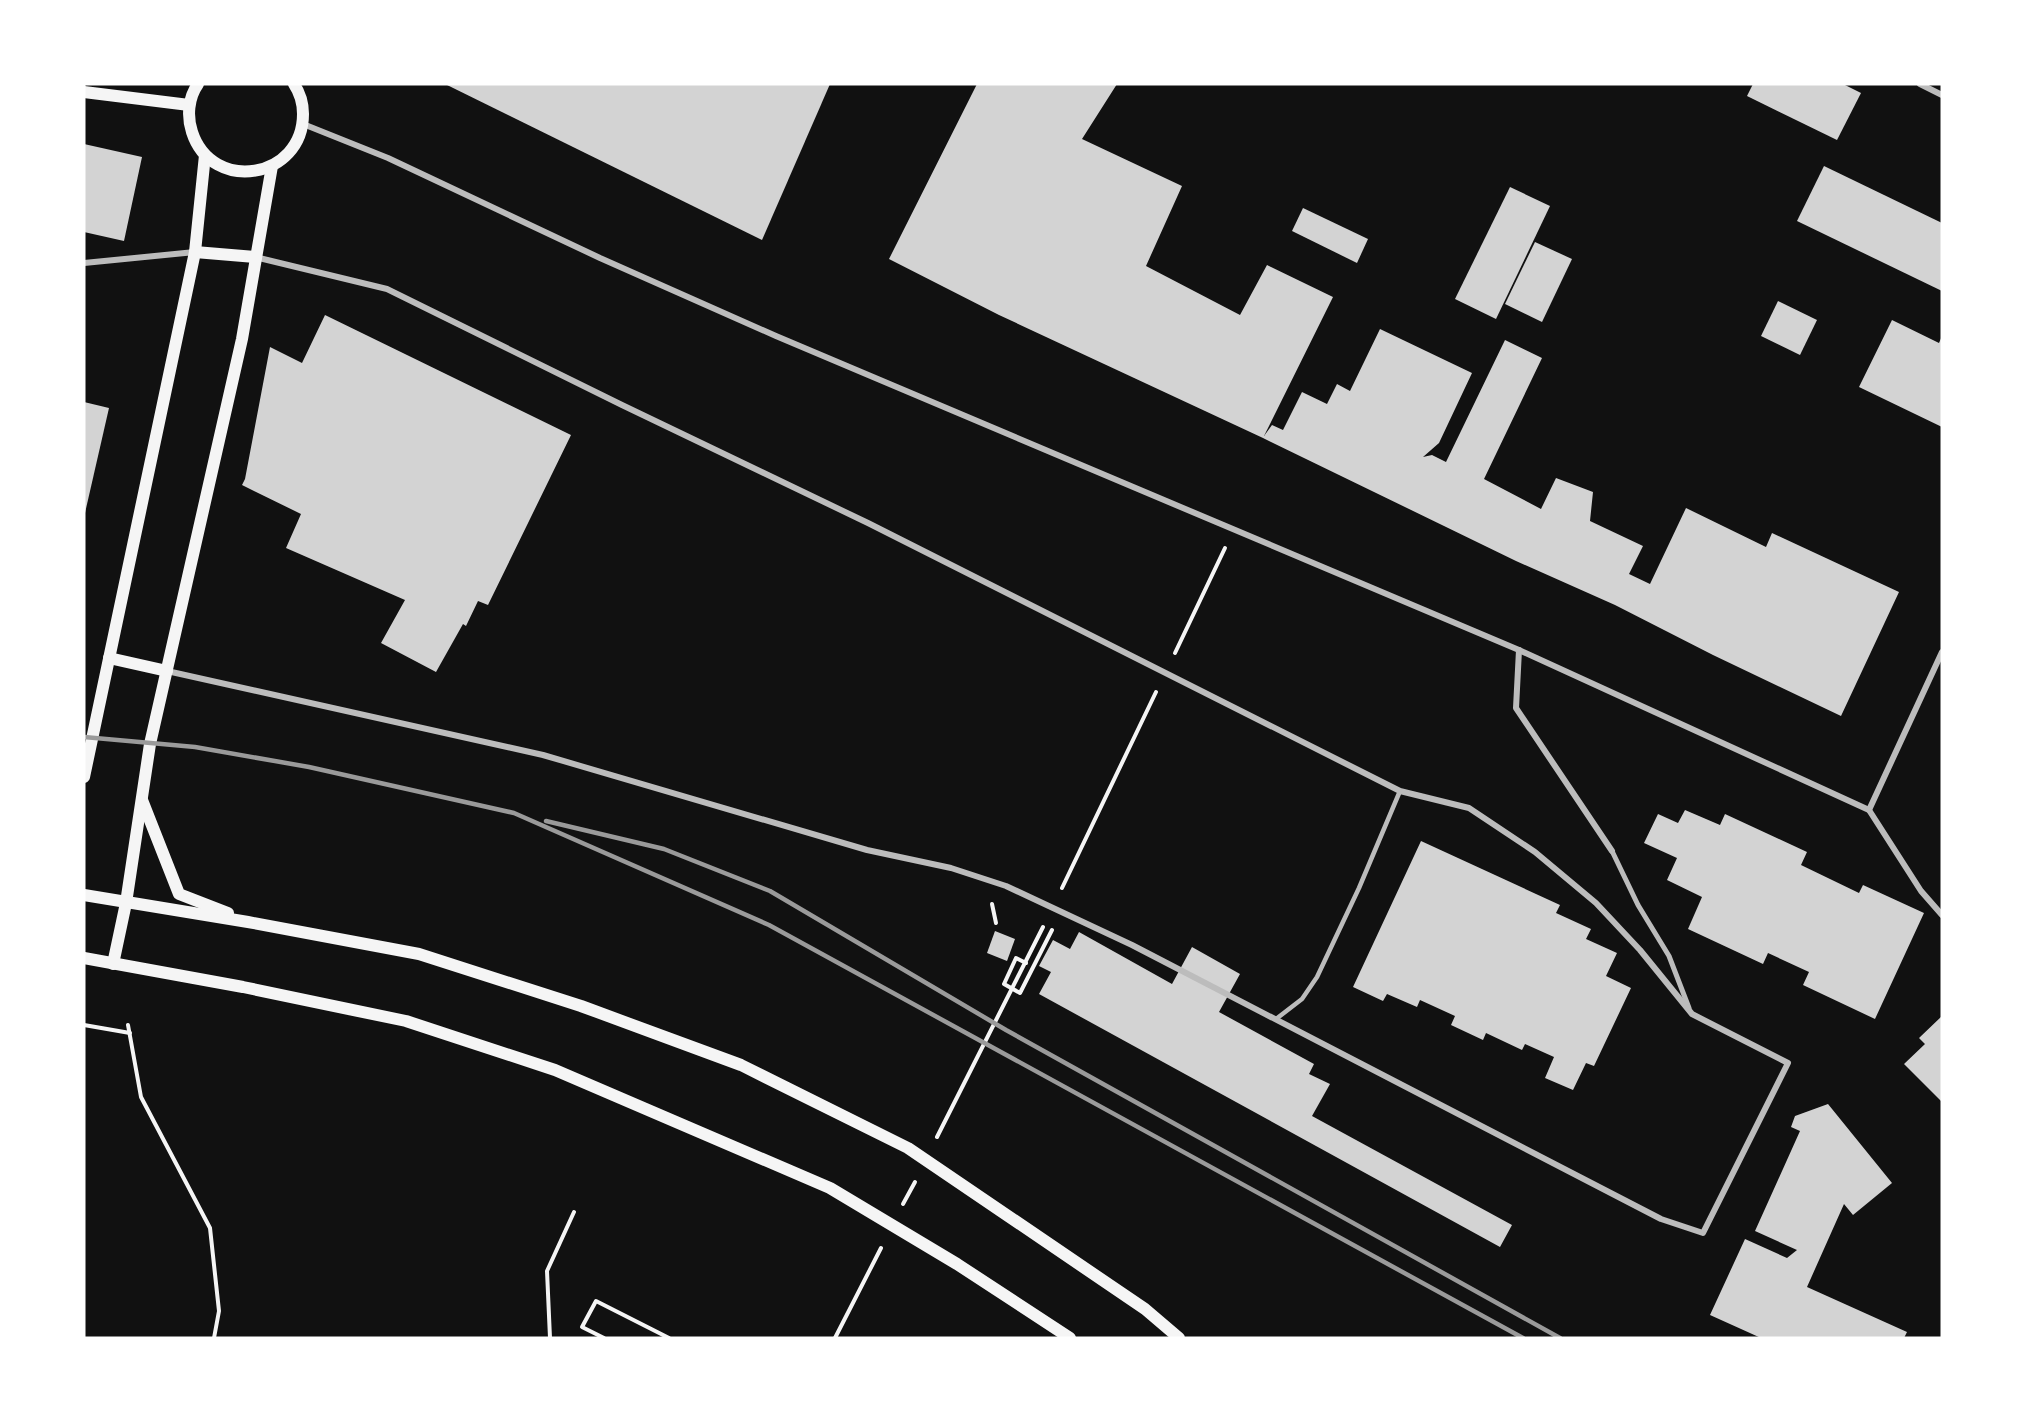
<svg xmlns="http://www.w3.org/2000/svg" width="2026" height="1422" font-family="Signika,sans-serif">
<rect width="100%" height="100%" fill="#111"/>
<g fill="#d3d3d3">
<path d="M 445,84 L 830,84 L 762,240 Z"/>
<path d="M 977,84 L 1117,84 L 1082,139 L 1182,186 L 1146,266 L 1240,315 L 1267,265 L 1333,297 L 1264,436 L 1272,425 L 1283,430 L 1302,392 L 1327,404 L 1337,384 L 1350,391 L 1380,329 L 1472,373 L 1439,443 L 1423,457 L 1432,455 L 1446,462 L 1505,340 L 1542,358 L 1484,479 L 1541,509 L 1556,478 L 1593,492 L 1590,521 L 1643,546 L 1629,574 L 1650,584 L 1686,508 L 1766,547 L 1772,533 L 1899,592 L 1841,716 L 1713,655 L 1615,605 L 1516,561 L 1263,438 L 999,315 L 889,259 Z"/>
<path d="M 1753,84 L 1843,84 L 1861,93 L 1837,140 L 1747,96 Z"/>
<path d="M 84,144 L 142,157 L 124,241 L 84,232 Z"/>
<path d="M 1824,166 L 1942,223 L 1942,291 L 1797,221 Z"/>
<path d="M 1510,187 L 1550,206 L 1496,319 L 1455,299 Z"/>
<path d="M 1303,208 L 1368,239 L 1357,263 L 1292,231 Z"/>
<path d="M 1535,242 L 1572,259 L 1542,322 L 1505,304 Z"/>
<path d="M 1778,301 L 1817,320 L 1800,355 L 1761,336 Z"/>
<path d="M 325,315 L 571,435 L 488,605 L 478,601 L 466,626 L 463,624 L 436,672 L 381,643 L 405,600 L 286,548 L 301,514 L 242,485 L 245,479 L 270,347 L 302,363 Z"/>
<path d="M 1892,320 L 1939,343 L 1942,336 L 1942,427 L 1859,387 Z"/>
<path d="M 84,402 L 109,408 L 85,513 L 84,513 Z"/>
<path d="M 1685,810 L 1720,825 L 1725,814 L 1807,852 L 1801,865 L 1859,893 L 1863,885 L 1924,913 L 1875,1019 L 1803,985 L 1809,972 L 1768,953 L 1763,964 L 1688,929 L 1702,897 L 1667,880 L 1677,858 L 1644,843 L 1658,814 L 1678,823 Z"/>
<path d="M 1421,841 L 1560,905 L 1556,913 L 1591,929 L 1586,939 L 1617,953 L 1606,976 L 1631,988 L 1594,1066 L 1586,1063 L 1573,1090 L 1545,1078 L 1554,1057 L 1525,1044 L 1522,1050 L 1486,1033 L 1483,1040 L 1451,1025 L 1455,1016 L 1420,1000 L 1417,1007 L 1387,994 L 1383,1001 L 1353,987 Z"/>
<path d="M 995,931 L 1015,939 L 1007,961 L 987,953 Z"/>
<path d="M 1079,932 L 1172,984 L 1192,947 L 1240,974 L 1219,1012 L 1314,1064 L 1309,1074 L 1330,1084 L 1312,1116 L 1512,1225 L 1500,1247 L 1039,994 L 1051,972 L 1039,966 L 1053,940 L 1070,949 Z"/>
<path d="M 1942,1016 L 1942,1102 L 1904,1064 L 1925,1044 L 1919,1038 Z"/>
<path d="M 1828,1104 L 1892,1183 L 1853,1215 L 1844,1204 L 1807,1287 L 1907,1332 L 1904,1338 L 1761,1338 L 1710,1315 L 1745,1239 L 1787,1258 L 1797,1250 L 1755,1231 L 1800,1131 L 1791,1127 L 1795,1116 Z"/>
</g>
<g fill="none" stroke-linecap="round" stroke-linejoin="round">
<g stroke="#f5f5f5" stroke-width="4">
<path d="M 1175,653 L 1225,548"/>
<path d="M 1062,888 L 1156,692"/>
<path d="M 992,904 L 996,923"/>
<path d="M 1026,963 L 1016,958 L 1004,984 L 1020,993 L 1052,930"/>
<path d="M 84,1025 L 130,1033"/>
<path d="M 128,1025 L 141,1097 L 210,1228 L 219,1311 L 214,1338"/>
<path d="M 937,1137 L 1043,927"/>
<path d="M 903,1204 L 915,1182"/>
<path d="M 550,1338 L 547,1271 L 574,1212"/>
<path d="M 604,1338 L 582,1327 L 596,1301 L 669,1338"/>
<path d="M 835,1338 L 881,1248"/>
</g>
<path stroke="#bcbcbc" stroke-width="4.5" d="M 1276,1019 L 1302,999 L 1317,977 L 1359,888 L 1400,791"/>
<path stroke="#bcbcbc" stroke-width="5" d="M 1612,851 L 1638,905 L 1669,956 L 1689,1008"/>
<g stroke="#bcbcbc" stroke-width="6">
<path d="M 1920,84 L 1942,95"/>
<path d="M 303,124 L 388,158 L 600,258 L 776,336 L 1519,650 L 1869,810 L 1921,891 L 1942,915"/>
<path d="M 84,263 L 195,252"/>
<path d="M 1519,650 L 1516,708 L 1612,851"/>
<path d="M 167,671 L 543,755 L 867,850 L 951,868 L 1006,886 L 1132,945 L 1661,1219 L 1703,1233 L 1788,1063 L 1692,1014 L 1640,950 L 1596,903 L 1535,852 L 1469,808 L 1400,791 L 868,523 L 622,405 L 387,289 L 255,257"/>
<path d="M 1869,810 L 1942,652"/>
</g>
<g stroke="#f5f5f5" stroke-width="12">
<path d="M 198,84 C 188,98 187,117 192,132 C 212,194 303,179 303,114 C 303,104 300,93 294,84"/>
<path d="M 84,92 L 189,105"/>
<path d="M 195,252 L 255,257"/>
<path d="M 109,658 L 167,671"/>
<path d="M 84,777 L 195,252 L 205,155"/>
<path d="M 142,800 L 179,894 L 228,913"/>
<path d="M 84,895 L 248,922 L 419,954 L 581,1006 L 741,1065 L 908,1148 L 1145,1309 L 1179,1338"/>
<path d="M 84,958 L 243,987 L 406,1021 L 555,1070 L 830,1188 L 957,1264 L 1070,1338"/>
<path d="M 113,964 L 126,903 L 150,744 L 242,339 L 272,166"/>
</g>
<g stroke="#9a9a9a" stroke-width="4.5">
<path d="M 84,737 L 195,747 L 309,767 L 514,813 L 769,925 L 1523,1338"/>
<path d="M 546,821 L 664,849 L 770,891 L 1006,1030 L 1560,1338"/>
</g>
</g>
<rect width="2026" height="1422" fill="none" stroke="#ffffff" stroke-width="171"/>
</svg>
